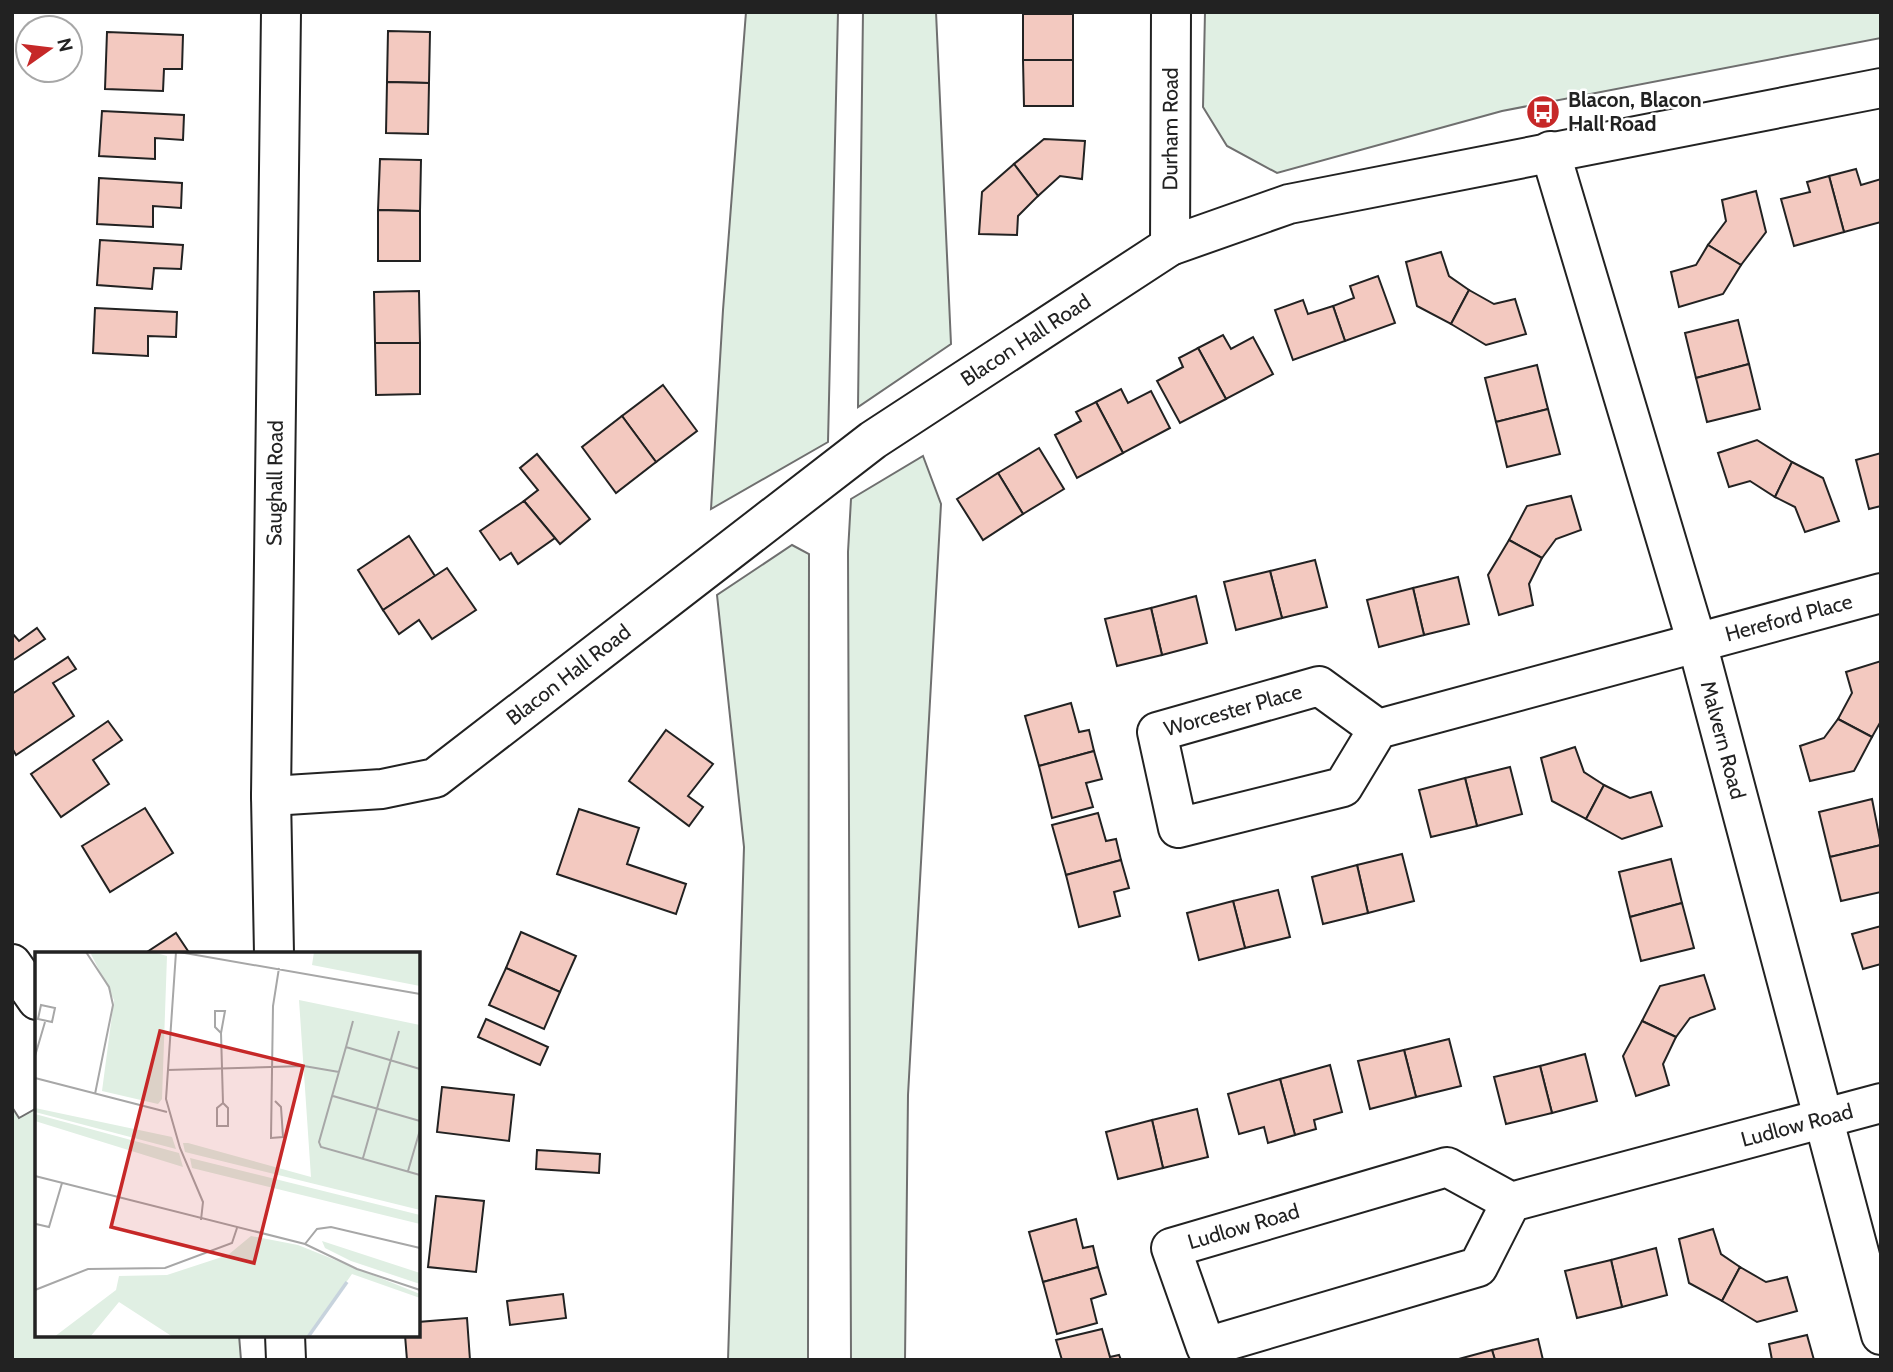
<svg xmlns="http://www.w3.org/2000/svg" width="1893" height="1372" font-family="Cabin,sans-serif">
<rect width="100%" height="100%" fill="#fff"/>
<g fill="#e0efe3" stroke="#6f6f6f" stroke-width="2">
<path d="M 746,12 L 838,12 L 828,442 L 711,509 L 723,310 Z"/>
<path d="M 863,12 L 936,12 L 951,344 L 858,407 Z"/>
<path d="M 1205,12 L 1881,12 L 1881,38 L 1502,111 L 1277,173 L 1227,146 L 1203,107 Z"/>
<path d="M 923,456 L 941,504 L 908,1095 L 905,1360 L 851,1360 L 848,552 L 851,499 Z"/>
<path d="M 792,545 L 809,554 L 808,1360 L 728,1360 L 744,847 L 717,595 Z"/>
<path d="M 12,1107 L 19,1118 L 37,1108 L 37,1335 L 239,1335 L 241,1360 L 12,1360 Z"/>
</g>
<g fill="#f3c9c0" stroke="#222" stroke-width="2">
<rect x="1023" y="14" width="50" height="46"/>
<path d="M 388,31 L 430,32 L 429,83 L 387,82 Z"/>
<path d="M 107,32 L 183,35 L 182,69 L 164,69 L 163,91 L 105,89 Z"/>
<path d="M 1023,60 L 1073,60 L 1073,106 L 1024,106 Z"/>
<path d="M 387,82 L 429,83 L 428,134 L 386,133 Z"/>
<path d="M 102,111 L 184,115 L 183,140 L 155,138 L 155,159 L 99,156 Z"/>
<path d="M 1044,139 L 1085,141 L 1082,179 L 1060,176 L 1038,196 L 1014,164 Z"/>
<path d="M 380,159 L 421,160 L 420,211 L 378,210 Z"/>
<path d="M 1014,164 L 1038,196 L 1018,216 L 1017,235 L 979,234 L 982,192 Z"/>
<path d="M 1856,169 L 1861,185 L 1881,179 L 1881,222 L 1844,232 L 1829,176 Z"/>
<path d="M 1829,176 L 1844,232 L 1794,246 L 1781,199 L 1810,192 L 1807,182 Z"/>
<path d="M 99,178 L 182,183 L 181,208 L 153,206 L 153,227 L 97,224 Z"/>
<path d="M 1756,191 L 1766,232 L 1741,265 L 1708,245 L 1726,221 L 1722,200 Z"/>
<path d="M 378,210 L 420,211 L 420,261 L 378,261 Z"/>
<path d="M 100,240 L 183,245 L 181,269 L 154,268 L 152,289 L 97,285 Z"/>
<path d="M 1708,245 L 1741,265 L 1723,294 L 1679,307 L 1671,272 L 1696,265 Z"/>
<path d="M 1441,252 L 1449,276 L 1469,290 L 1451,324 L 1417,306 L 1406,262 Z"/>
<path d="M 1378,276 L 1395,323 L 1345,341 L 1333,306 L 1354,298 L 1350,286 Z"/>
<path d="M 1469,290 L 1494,304 L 1515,299 L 1526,334 L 1486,345 L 1451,324 Z"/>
<path d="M 419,291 L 420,343 L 375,343 L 374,292 Z"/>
<path d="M 1303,300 L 1308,314 L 1333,306 L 1345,341 L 1293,360 L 1275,310 Z"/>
<path d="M 95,308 L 177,312 L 176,337 L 148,336 L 148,356 L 93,353 Z"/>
<path d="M 1738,320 L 1749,364 L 1696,378 L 1685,333 Z"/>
<path d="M 1223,335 L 1231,349 L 1253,337 L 1273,374 L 1226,399 L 1198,348 Z"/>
<path d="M 375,343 L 420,343 L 420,394 L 376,395 Z"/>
<path d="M 1198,348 L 1226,399 L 1180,423 L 1157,381 L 1183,367 L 1179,358 Z"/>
<path d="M 1749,364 L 1760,409 L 1707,422 L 1696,378 Z"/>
<path d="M 1537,365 L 1548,409 L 1496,422 L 1485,378 Z"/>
<path d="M 663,385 L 697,431 L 656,462 L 622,416 Z"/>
<path d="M 1121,389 L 1128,403 L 1151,391 L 1170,428 L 1123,453 L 1096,402 Z"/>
<path d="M 1096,402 L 1123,453 L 1077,478 L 1055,435 L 1081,421 L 1076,412 Z"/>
<path d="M 1548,409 L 1560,454 L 1507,467 L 1496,422 Z"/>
<path d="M 622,416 L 656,462 L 616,493 L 582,447 Z"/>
<path d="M 1757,440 L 1792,462 L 1775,497 L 1750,481 L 1729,487 L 1718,453 Z"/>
<path d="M 1039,448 L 1064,489 L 1023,514 L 998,473 Z"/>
<path d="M 1881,453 L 1881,506 L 1869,509 L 1856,460 Z"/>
<path d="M 537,454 L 590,519 L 560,544 L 524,501 L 538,490 L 520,468 Z"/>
<path d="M 1792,462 L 1823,478 L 1839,521 L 1805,532 L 1795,507 L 1775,497 Z"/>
<path d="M 998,473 L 1023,514 L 983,540 L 957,499 Z"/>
<path d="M 1571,496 L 1581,530 L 1556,539 L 1542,558 L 1509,540 L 1527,506 Z"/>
<path d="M 524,501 L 555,538 L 518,564 L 511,553 L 500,560 L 480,531 Z"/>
<path d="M 409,536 L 435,576 L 383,610 L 358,570 Z"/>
<path d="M 1509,540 L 1542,558 L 1529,584 L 1533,605 L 1499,615 L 1488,575 Z"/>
<path d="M 1315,560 L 1327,607 L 1282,618 L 1270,571 Z"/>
<path d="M 447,568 L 476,610 L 432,639 L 419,620 L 399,634 L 383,610 Z"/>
<path d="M 1270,571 L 1282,618 L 1236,630 L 1224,582 Z"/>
<path d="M 1458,577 L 1469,624 L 1424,635 L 1413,588 Z"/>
<path d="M 1413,588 L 1424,635 L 1379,647 L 1367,600 Z"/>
<path d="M 1196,596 L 1207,643 L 1162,655 L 1151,608 Z"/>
<path d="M 1151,608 L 1162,655 L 1117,666 L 1105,619 Z"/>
<path d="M 37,628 L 45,639 L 12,661 L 12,633 L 19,641 Z"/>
<path d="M 68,657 L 76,669 L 53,683 L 74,716 L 16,755 L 12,748 L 12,694 Z"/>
<path d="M 1881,661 L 1881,721 L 1872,737 L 1838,719 L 1852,693 L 1846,672 Z"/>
<path d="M 1071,703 L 1079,732 L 1089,730 L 1094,751 L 1039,766 L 1025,716 Z"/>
<path d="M 1838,719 L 1872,737 L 1854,771 L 1810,781 L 1800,746 L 1824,738 Z"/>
<path d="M 108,721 L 122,740 L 93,760 L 109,784 L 61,817 L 31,774 Z"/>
<path d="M 666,730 L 713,764 L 688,796 L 703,807 L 689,826 L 629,781 Z"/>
<path d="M 1575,747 L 1584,772 L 1604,785 L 1586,819 L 1552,801 L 1541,758 Z"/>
<path d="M 1094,751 L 1102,779 L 1086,783 L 1093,807 L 1052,818 L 1039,766 Z"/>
<path d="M 1510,767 L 1522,814 L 1477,826 L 1465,778 Z"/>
<path d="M 1465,778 L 1477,826 L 1431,837 L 1419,790 Z"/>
<path d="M 1604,785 L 1630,798 L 1651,792 L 1662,826 L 1622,839 L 1586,819 Z"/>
<path d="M 1872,799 L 1881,845 L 1830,857 L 1819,812 Z"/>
<path d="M 145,808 L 173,853 L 110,892 L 82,846 Z"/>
<path d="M 579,809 L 639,828 L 627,864 L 686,884 L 676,914 L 557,874 Z"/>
<path d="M 1098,813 L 1106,841 L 1116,839 L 1121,860 L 1066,875 L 1052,825 Z"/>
<path d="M 1881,845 L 1881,892 L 1841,901 L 1830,857 Z"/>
<path d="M 1402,854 L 1414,901 L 1368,913 L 1357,865 Z"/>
<path d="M 1671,859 L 1682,903 L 1630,917 L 1619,872 Z"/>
<path d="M 1121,860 L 1129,888 L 1114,892 L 1120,916 L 1079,927 L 1066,875 Z"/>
<path d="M 1357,865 L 1368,913 L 1323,924 L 1312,877 Z"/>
<path d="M 1278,890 L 1290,937 L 1245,948 L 1233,901 Z"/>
<path d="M 1233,901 L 1245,948 L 1199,960 L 1187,913 Z"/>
<path d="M 1682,903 L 1694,948 L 1641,961 L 1630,917 Z"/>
<path d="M 1881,926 L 1881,964 L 1863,969 L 1852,934 Z"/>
<path d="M 521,932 L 576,956 L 560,992 L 506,968 Z"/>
<path d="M 176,933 L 190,954 L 144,954 Z"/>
<path d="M 506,968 L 560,992 L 544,1029 L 489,1005 Z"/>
<path d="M 1704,975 L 1715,1009 L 1690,1018 L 1676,1037 L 1642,1021 L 1660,986 Z"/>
<path d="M 486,1019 L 548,1047 L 540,1065 L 478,1037 Z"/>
<path d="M 1642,1021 L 1676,1037 L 1663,1064 L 1669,1085 L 1636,1096 L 1623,1056 Z"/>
<path d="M 1449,1039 L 1461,1086 L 1416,1097 L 1404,1050 Z"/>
<path d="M 1404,1050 L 1416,1097 L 1370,1109 L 1358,1061 Z"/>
<path d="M 1585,1054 L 1597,1101 L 1552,1113 L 1540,1066 Z"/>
<path d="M 1330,1065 L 1342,1112 L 1314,1120 L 1316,1129 L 1295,1135 L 1280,1079 Z"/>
<path d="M 1540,1066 L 1552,1113 L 1506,1124 L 1494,1077 Z"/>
<path d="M 1280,1079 L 1295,1135 L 1268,1143 L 1264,1127 L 1239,1134 L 1228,1094 Z"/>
<path d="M 442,1087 L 514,1095 L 509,1141 L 437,1132 Z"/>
<path d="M 1197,1109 L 1208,1157 L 1163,1168 L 1152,1120 Z"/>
<path d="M 1152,1120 L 1163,1168 L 1118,1179 L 1106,1132 Z"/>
<path d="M 537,1150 L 600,1154 L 599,1173 L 536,1169 Z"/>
<path d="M 436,1196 L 484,1201 L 476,1272 L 428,1267 Z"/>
<path d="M 1076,1219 L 1083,1248 L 1093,1246 L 1098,1267 L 1043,1282 L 1029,1232 Z"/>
<path d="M 1713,1229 L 1721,1254 L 1740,1267 L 1722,1301 L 1689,1283 L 1679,1239 Z"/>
<path d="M 1656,1248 L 1667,1295 L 1622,1307 L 1611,1260 Z"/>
<path d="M 1611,1260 L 1622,1307 L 1577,1318 L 1565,1271 Z"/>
<path d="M 1098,1267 L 1106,1294 L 1091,1299 L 1097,1323 L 1057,1334 L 1043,1282 Z"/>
<path d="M 1740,1267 L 1766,1282 L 1787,1277 L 1797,1311 L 1757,1322 L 1722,1301 Z"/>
<path d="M 563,1294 L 566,1318 L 510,1325 L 507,1301 Z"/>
<path d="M 467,1318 L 470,1360 L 407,1360 L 405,1335 L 418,1335 L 418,1322 Z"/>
<path d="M 1102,1329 L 1110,1357 L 1119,1355 L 1121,1360 L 1062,1360 L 1056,1340 Z"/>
<path d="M 1807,1335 L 1814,1360 L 1772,1360 L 1769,1344 Z"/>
<path d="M 1538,1339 L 1543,1360 L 1495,1360 L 1492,1350 Z"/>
<path d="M 1492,1350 L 1495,1360 L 1455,1360 Z"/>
</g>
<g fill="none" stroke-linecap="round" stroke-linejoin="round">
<g stroke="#222" stroke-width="42">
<g id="minor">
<path id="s1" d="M 1550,151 L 1697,643 L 1881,1335"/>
<path id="s2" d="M 1170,246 L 1171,12"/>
<path id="s3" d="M 1378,729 L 1343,787 L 1178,828 L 1157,732 L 1319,686 L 1378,729 L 1881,593"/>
<path id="s4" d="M 271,796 L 382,789 L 435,778 L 873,440 L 1170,246 L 1289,204 L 1881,88"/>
<path id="s5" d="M 274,954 L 271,796 L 281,12"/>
<path d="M 12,964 L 37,1000"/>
<path id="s6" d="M 1511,1202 L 1478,1267 L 1206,1347 L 1171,1248 L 1447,1167 L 1511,1202 L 1881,1103"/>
<path d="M 285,1335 L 286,1360"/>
</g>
</g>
<use href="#minor" stroke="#fff" stroke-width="38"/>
</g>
<defs>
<g id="bus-disc" transform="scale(1.75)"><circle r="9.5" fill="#c62828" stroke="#fff"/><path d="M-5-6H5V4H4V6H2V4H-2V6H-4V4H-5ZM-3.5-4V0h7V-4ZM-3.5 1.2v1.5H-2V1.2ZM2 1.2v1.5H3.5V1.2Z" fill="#fff"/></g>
</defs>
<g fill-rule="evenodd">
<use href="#bus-disc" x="1543" y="112"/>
</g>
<g text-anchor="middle" stroke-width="5" stroke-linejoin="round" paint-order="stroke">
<g font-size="21" font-weight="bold" fill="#222" stroke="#fff" text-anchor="start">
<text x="1568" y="107">Blacon, Blacon<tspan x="1568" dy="24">Hall Road</tspan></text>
</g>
<g font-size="21" fill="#222" stroke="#fff">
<text dy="7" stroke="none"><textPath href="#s2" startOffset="117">Durham Road</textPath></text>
<text dy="7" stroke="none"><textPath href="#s4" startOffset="901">Blacon Hall Road</textPath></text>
<text dy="7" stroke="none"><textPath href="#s5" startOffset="471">Saughall Road</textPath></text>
<text dy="7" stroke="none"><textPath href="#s3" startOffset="1003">Hereford Place</textPath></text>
<text dy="7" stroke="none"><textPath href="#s4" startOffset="334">Blacon Hall Road</textPath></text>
<text dy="7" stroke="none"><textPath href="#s3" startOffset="415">Worcester Place</textPath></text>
<text dy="7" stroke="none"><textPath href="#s1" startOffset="614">Malvern Road</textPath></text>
<text dy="7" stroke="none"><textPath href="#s6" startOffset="1118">Ludlow Road</textPath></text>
<text dy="7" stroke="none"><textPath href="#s6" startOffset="537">Ludlow Road</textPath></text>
</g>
</g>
<g transform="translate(35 952)">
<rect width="385" height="385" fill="#fff"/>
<path d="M 55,0 L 118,0 L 132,4 L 127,147 L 123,152 L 67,139 L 79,48 ZM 279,0 L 385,0 L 385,34 L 277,13 ZM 264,48 L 385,73 L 385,258 L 150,200 L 148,191 L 153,191 L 276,225 ZM 0,156 L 137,185 L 141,197 L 0,160 ZM 0,162 L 144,201 L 148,215 L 0,169 ZM 155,206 L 385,263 L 385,272 L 157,216 ZM 216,284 L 263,293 L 385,342 L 385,346 L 317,322 L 273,385 L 138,385 L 84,350 L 55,385 L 19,385 L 81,338 L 84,324 L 132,323 L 193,303 ZM 287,289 L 385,321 L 385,332 L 316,309 L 290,296 Z" fill="#e0efe3"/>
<path fill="none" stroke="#c7d3dd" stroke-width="3.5" d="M 273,385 L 312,330"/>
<path fill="none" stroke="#a7a7a7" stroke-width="2" d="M 51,0 L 74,35 L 78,53 L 60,142M 141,0 L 131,147 L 145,196 L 168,250 L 166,268M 144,0 L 385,42M 6,53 L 20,56 L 17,70 L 3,67 ZM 186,81 L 190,59 L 180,59 L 180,75 L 186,81 L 188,151 L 182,156 L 182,174 L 193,174 L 193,156 L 188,151M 311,95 L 318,69M 0,104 L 10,70M 385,117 L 311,95 L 284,190 L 286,195 L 385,223M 132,118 L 269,114 L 304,120M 0,126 L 132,160M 298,144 L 385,169M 240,149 L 246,155 L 248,185 L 236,186 L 238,54 L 244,16M 328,206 L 364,79M 373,219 L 385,178M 0,224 L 270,292 L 322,317 L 385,338M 1,272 L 14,275 L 27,231M 270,292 L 282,277 L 296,275 L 385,296M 0,338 L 53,317 L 130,316 L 197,291 L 202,276"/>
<path fill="#c62828" fill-opacity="0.15" stroke="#c62828" stroke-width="3.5" d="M 125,79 L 268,114 L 219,311 L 76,275 Z"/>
<rect width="385" height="385" fill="none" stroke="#222" stroke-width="3.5"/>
</g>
<rect width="1893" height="1372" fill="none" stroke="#222222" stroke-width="28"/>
<g transform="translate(49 49) rotate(76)"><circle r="33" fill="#ffffff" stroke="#a7a7a7" stroke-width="2"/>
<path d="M0-5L12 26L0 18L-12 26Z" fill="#c62828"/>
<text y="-10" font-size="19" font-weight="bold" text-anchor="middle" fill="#222222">N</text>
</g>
</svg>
